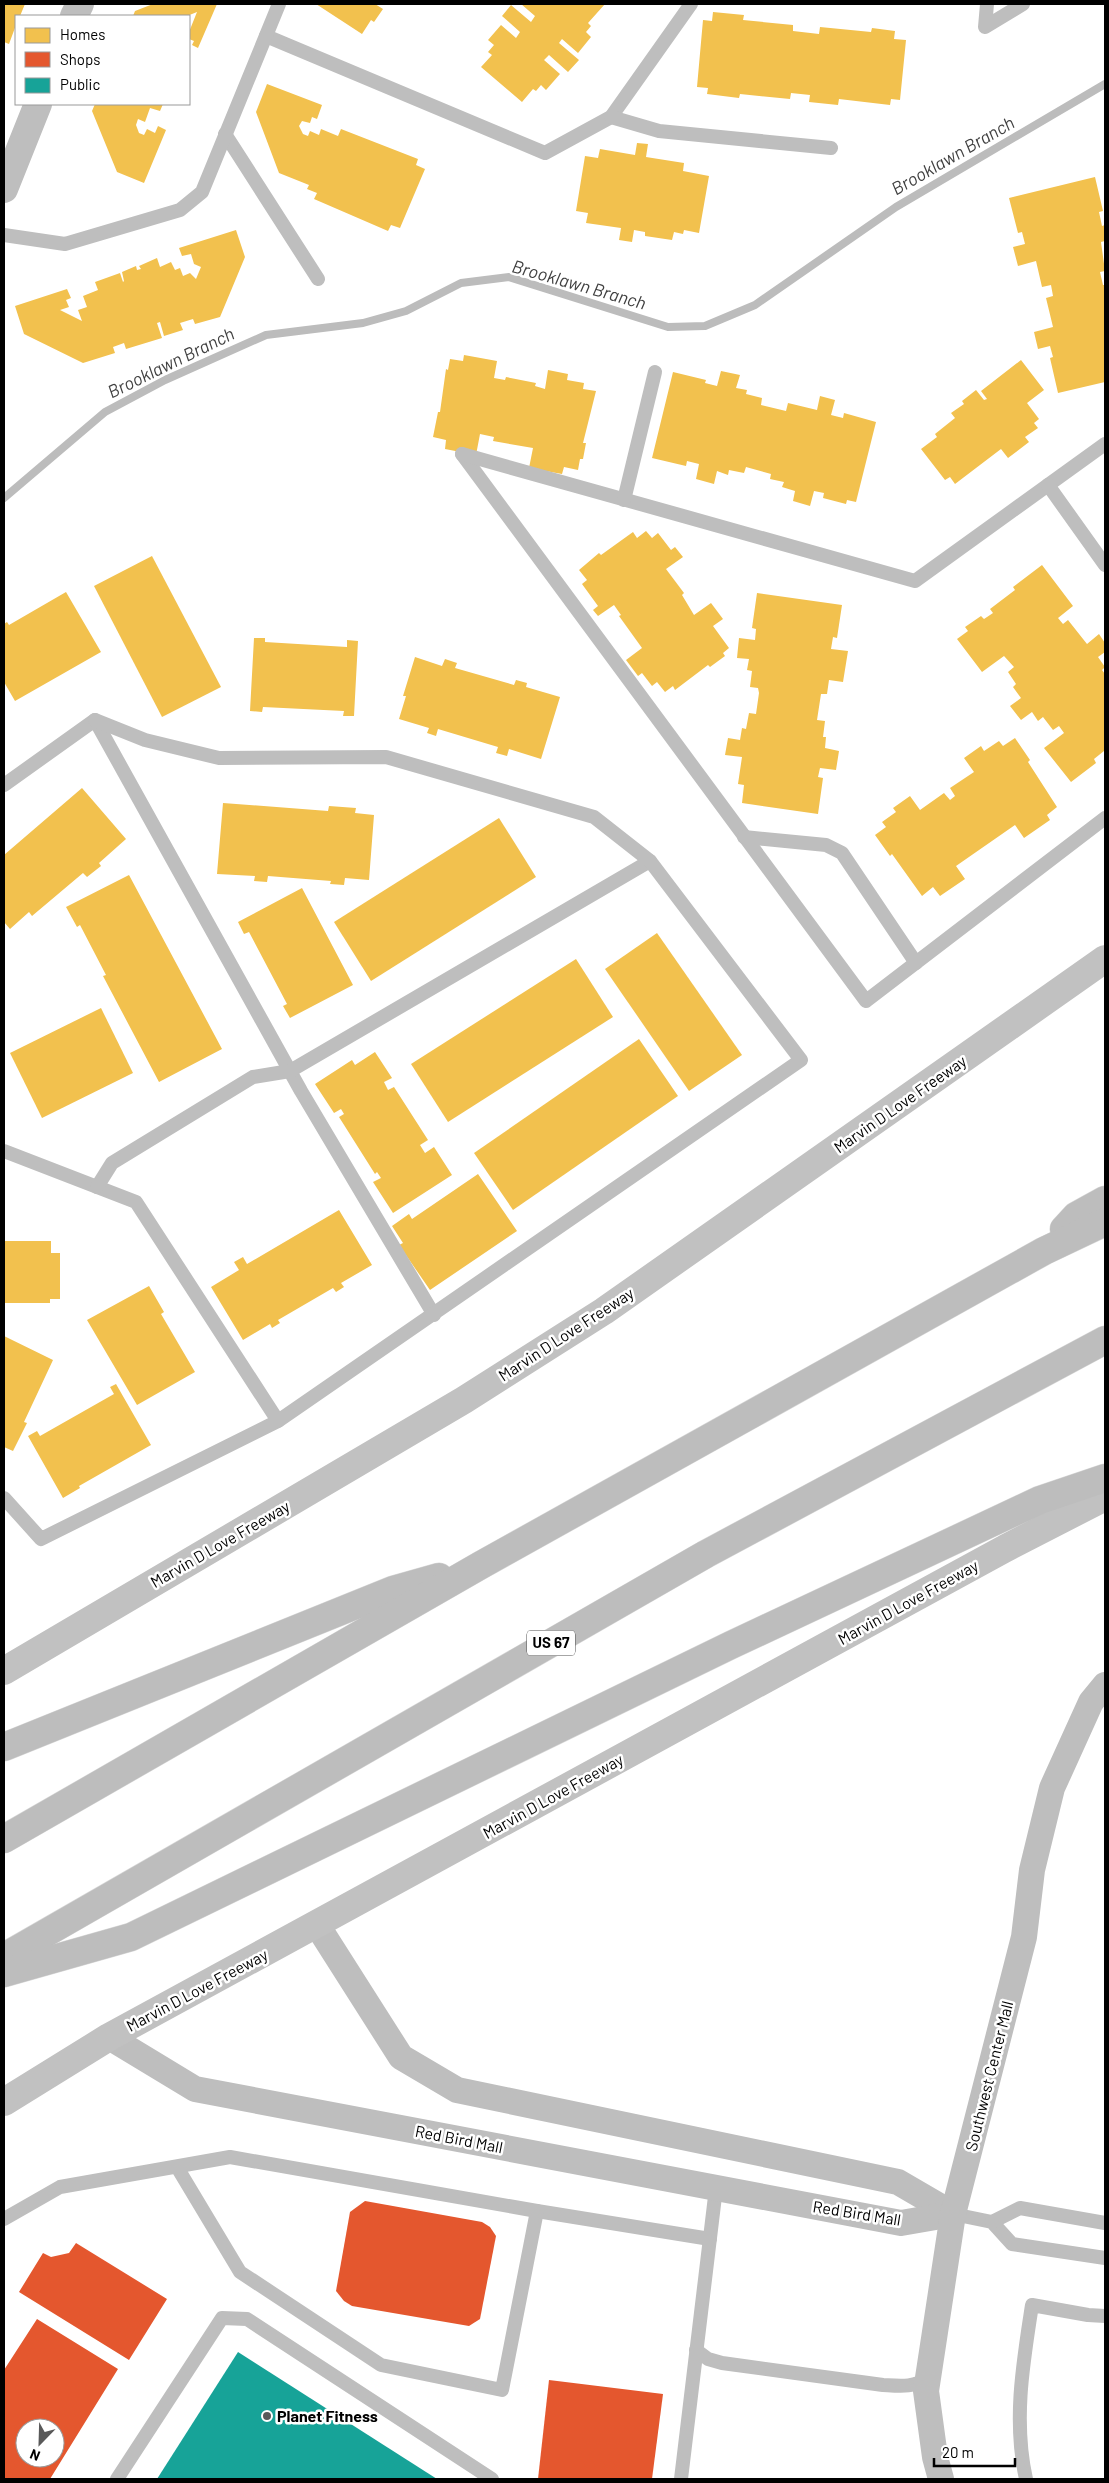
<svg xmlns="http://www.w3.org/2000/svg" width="1109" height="2483" font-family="Barlow,sans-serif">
<rect width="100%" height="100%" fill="#fff"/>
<g fill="#f2c14e">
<path d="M 4,4 L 25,4 L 20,16 L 16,16 L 16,25 L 9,44 L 4,42 Z"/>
<path d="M 153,4 L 217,4 L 198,48 L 192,45 L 194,41 L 189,39 L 189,32 L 197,12 L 187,16 L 133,16 L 135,11 Z"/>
<path d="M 316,4 L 375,4 L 383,9 L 374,22 L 371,20 L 362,34 Z"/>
<path d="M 521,4 L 605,4 L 588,23 L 591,26 L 586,32 L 591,37 L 578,53 L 562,39 L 559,43 L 579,60 L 568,72 L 549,55 L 544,60 L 560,74 L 546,90 L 541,85 L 536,91 L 533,89 L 522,102 L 481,67 L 492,55 L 488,52 L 494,45 L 488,40 L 501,25 L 516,38 L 520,32 L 502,16 L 511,5 L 531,22 L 535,16 Z"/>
<path d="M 713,12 L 744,15 L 743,20 L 793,25 L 793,31 L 819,34 L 820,27 L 871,32 L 872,28 L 895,31 L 894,39 L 906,40 L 900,100 L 891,99 L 890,105 L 839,99 L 838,105 L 809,102 L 810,95 L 791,93 L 790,99 L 740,94 L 739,98 L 707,94 L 708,88 L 697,87 L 703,20 L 712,21 Z"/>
<path d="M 267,84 L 322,105 L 317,119 L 312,117 L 310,123 L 302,121 L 299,126 L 303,134 L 308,136 L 310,131 L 319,135 L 321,129 L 338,136 L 341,129 L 418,159 L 416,165 L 425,169 L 400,228 L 391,225 L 388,231 L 314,199 L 317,193 L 307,189 L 309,185 L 279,173 L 256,112 Z"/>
<path d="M 95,104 L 163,104 L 160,111 L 150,108 L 145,122 L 138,119 L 136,125 L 139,133 L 144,135 L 147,129 L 155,133 L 158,126 L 166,130 L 144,183 L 117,172 L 92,111 Z"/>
<path d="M 637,143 L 648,144 L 646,157 L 684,163 L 683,171 L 709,176 L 699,233 L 684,230 L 683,234 L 674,232 L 672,240 L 645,236 L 645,232 L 634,230 L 632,242 L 619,240 L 621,228 L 586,223 L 588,213 L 576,211 L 585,156 L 598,158 L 600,149 L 635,155 Z"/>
<path d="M 1095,177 L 1103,211 L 1099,212 L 1102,226 L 1105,225 L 1105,241 L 1101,242 L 1105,271 L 1100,272 L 1103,285 L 1105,285 L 1105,382 L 1058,393 L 1050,358 L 1053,357 L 1050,346 L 1038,349 L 1034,332 L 1053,327 L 1046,298 L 1053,296 L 1051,285 L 1042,287 L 1036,261 L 1018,266 L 1013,247 L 1025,244 L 1022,232 L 1018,233 L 1009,198 Z"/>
<path d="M 236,230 L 245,257 L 220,317 L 195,324 L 193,319 L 180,323 L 183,330 L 164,336 L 160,322 L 157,323 L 162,338 L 126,349 L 124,343 L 113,347 L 115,353 L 83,363 L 24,334 L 15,306 L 67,289 L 71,298 L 66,300 L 69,307 L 60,310 L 82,321 L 78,310 L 87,307 L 83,296 L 98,290 L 95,282 L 120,273 L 123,282 L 124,281 L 122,272 L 136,266 L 137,270 L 141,269 L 139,266 L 157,258 L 160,267 L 171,262 L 175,270 L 180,268 L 183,276 L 190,273 L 196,279 L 201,267 L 194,264 L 191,254 L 182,256 L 179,248 Z"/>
<path d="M 464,355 L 497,361 L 494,378 L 505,380 L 506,377 L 536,383 L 535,386 L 545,389 L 548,370 L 568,374 L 567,380 L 584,383 L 583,389 L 596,391 L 583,443 L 586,443 L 583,459 L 580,459 L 578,470 L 564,467 L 562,474 L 529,468 L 533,448 L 493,441 L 494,437 L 480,434 L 476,455 L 445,449 L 446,440 L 433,437 L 438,412 L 440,412 L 446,369 L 448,370 L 450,359 L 463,361 Z"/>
<path d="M 1021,360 L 1044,390 L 1027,403 L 1039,419 L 1034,423 L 1038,428 L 1025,437 L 1029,442 L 1008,458 L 1001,449 L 955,484 L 950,477 L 945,480 L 921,449 L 937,437 L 935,434 L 955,418 L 951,413 L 964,404 L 962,401 L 976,390 L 984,400 L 987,399 L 981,391 Z"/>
<path d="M 721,371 L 740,375 L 736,388 L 747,390 L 746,394 L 762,398 L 761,405 L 786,411 L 788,403 L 817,410 L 820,396 L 835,400 L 831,415 L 843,418 L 844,413 L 876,422 L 856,502 L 847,500 L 846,504 L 823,498 L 824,493 L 814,491 L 810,506 L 793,501 L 795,491 L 782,487 L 784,482 L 770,479 L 771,474 L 746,467 L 744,473 L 729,470 L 728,475 L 717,471 L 714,484 L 696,479 L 699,464 L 687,461 L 686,466 L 652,458 L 673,372 L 706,380 L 705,383 L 717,386 Z"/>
<path d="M 646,531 L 652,538 L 658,533 L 671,550 L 675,547 L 683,557 L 666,569 L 684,593 L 682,595 L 694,615 L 711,603 L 723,619 L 713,626 L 729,648 L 723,653 L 725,656 L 710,667 L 708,665 L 675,690 L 673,686 L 665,692 L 657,682 L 652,686 L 642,673 L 638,676 L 626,660 L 642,648 L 619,616 L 621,615 L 614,605 L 598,616 L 593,610 L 598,606 L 582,584 L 587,580 L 579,570 L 599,553 L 601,555 L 633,532 L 637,538 Z"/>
<path d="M 152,556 L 221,687 L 162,717 L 94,586 Z"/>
<path d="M 1042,565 L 1073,606 L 1058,618 L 1063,624 L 1068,620 L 1087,644 L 1099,634 L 1105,643 L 1105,652 L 1098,657 L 1105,667 L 1102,670 L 1105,674 L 1105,753 L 1104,751 L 1094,759 L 1096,763 L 1071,782 L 1044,748 L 1064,733 L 1059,726 L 1053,730 L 1043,717 L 1038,721 L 1032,712 L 1021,720 L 1010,706 L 1021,698 L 1013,687 L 1016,684 L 1008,672 L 1014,667 L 1004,656 L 982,672 L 957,639 L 968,631 L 965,627 L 981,616 L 984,619 L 993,613 L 990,609 L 1015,590 L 1013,587 Z"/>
<path d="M 66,592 L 101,652 L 15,701 L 4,682 L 4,624 L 7,622 L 9,625 Z"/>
<path d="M 757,593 L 842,605 L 837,638 L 833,637 L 831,649 L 848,651 L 843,682 L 829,680 L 827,694 L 821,694 L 817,720 L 825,721 L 823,737 L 826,737 L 825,748 L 839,751 L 836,770 L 820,768 L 818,777 L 823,778 L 818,814 L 742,803 L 744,785 L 738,784 L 742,757 L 725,755 L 728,738 L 740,740 L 742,728 L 746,729 L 749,713 L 756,714 L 759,693 L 758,688 L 750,687 L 752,671 L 747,670 L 749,659 L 737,658 L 739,638 L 755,640 L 756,629 L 752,628 Z"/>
<path d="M 254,638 L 265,638 L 265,642 L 347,647 L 347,640 L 358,641 L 354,716 L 343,716 L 344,711 L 263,707 L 262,712 L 250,711 Z"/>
<path d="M 415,657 L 442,666 L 445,659 L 457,663 L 455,668 L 514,685 L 516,680 L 527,683 L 526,687 L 560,697 L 541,759 L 509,749 L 507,756 L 496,753 L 498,747 L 438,729 L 436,736 L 427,733 L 429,728 L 399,719 L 406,696 L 403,696 Z"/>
<path d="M 1015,738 L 1030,760 L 1028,762 L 1057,807 L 1047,815 L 1050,820 L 1024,838 L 1015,825 L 956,866 L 965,879 L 940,896 L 933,887 L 922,896 L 892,854 L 890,856 L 875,835 L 886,827 L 882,822 L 896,812 L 893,808 L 910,796 L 920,810 L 944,793 L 950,800 L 955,796 L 950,788 L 974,772 L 964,758 L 981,746 L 984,751 L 999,741 L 1003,746 Z"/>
<path d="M 82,788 L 126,839 L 99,863 L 101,866 L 87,877 L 83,873 L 32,916 L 29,912 L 10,929 L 4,922 L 4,855 Z"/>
<path d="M 223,803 L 328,811 L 329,806 L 356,808 L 355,813 L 374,815 L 369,880 L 345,878 L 344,885 L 330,884 L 331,881 L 268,876 L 267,882 L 254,881 L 255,876 L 217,874 Z"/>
<path d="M 499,818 L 536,877 L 371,981 L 334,922 Z"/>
<path d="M 129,875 L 222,1049 L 159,1082 L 103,976 L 106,975 L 80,925 L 77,927 L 66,907 Z"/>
<path d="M 302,888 L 353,985 L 290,1018 L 283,1006 L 287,1004 L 249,932 L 244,934 L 238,922 Z"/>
<path d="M 657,933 L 742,1055 L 689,1091 L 605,969 Z"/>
<path d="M 576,959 L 613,1017 L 448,1122 L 411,1064 Z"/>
<path d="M 101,1008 L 133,1073 L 42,1118 L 10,1053 Z"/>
<path d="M 639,1039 L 678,1096 L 513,1210 L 474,1153 Z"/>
<path d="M 375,1052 L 392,1078 L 384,1082 L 388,1090 L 394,1087 L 428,1140 L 420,1145 L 425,1153 L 434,1147 L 452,1175 L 393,1213 L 373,1182 L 381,1178 L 377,1172 L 375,1174 L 339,1117 L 344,1114 L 341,1109 L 334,1113 L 315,1084 L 352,1060 L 355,1065 Z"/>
<path d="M 478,1174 L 517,1231 L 430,1290 L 399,1245 L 403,1243 L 392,1226 L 409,1214 L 412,1219 Z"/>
<path d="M 339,1210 L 372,1265 L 341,1283 L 344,1287 L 336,1292 L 333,1288 L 278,1320 L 280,1323 L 272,1328 L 270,1324 L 243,1340 L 211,1287 L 239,1270 L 234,1262 L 243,1257 L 247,1264 Z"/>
<path d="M 4,1241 L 51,1241 L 51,1253 L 60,1253 L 60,1299 L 50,1299 L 50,1303 L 4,1303 Z"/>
<path d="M 149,1286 L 164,1312 L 161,1314 L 195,1372 L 137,1405 L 87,1320 Z"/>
<path d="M 4,1336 L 53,1360 L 24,1422 L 27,1423 L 13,1451 L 4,1447 Z"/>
<path d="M 116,1384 L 151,1445 L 79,1486 L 80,1488 L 63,1498 L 28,1436 L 37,1431 L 40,1436 L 114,1394 L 110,1387 Z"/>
</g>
<g fill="#e4572e" fill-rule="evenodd">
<path d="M 365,2201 L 482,2222 L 490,2227 L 496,2236 L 480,2319 L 469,2326 L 352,2306 L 344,2301 L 336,2291 L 350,2212 Z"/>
<path d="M 76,2243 L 167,2299 L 129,2360 L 19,2292 L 43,2253 L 51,2257 L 69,2253 Z"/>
<path d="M 37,2319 L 118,2369 L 50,2479 L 4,2479 L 4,2370 ZM 25,2428 L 55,2428 L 55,2458 L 25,2458 Z"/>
<path d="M 549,2380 L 663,2394 L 652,2479 L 538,2479 Z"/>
</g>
<path fill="#17a398" d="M 238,2352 L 437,2479 L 157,2479 Z"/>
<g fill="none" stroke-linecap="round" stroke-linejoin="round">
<path stroke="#bcbcbc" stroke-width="8" d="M 4,498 L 105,412 L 165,380 L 266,335 L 363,323 L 406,311 L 461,283 L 509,277 L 668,327 L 705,326 L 755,305 L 896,207 L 1105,84"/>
<g stroke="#dbdbdb" stroke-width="29">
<g id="motorway">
<path d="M 1064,1229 L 1076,1216 L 1105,1200"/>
<path d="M 4,1747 L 393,1590 L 439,1577"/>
<path d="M 4,1839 L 481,1565 L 1044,1251 L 1105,1222"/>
<path d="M 4,1957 L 706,1554 L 1105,1340"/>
<path d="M 4,1973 L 131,1937 L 731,1645 L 1040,1500 L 1105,1478"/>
</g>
</g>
<g stroke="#bebebe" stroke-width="14">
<path d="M 987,4 L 985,27 L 1023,4"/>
<path d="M 266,36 L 545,153 L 611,117 L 691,4"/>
<path d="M 611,117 L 659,131 L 831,148"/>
<path d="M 225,134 L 318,279"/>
<path d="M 4,235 L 65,244 L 180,210 L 202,192 L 279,4"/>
<path d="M 462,454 L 866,1001 L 1105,818"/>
<path d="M 462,454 L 915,581 L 1105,444"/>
<path d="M 1048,485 L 1105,565"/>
<path d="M 624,500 L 655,372"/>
<path d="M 4,785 L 95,720 L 301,1091 L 434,1315"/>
<path d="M 744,837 L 826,845 L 842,853 L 916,963"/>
<path d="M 4,1151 L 136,1202 L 278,1421"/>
<path d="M 97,1187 L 112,1163 L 253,1077 L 290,1071 L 650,861"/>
<path d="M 4,1498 L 41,1539 L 278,1421 L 801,1060 L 650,861 L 594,817 L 386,757 L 219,758 L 145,740 L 95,720"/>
<path d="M 537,2211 L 710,2239"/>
<path d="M 953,2214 L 992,2222 L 1012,2244 L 1105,2258"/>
<path d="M 4,2219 L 60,2187 L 230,2157 L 537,2211 L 502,2390 L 381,2365 L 240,2272 L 177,2167"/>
<path d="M 992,2222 L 1020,2208 L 1105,2223"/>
<path d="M 696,2350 L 708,2359 L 722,2363 L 883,2385 C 900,2386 913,2388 929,2378"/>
<path d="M 117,2479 L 222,2318 L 247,2319 L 492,2479"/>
<path d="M 681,2479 L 716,2188"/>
<path d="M 1026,2479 C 1013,2421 1023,2363 1032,2305 L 1088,2315 L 1105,2316"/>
</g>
<g stroke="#bebebe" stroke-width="26">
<path d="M 317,1925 L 401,2057 L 457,2090 L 898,2182 L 953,2214"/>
<path d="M 109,2037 L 195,2089 L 901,2223 L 953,2214"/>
<path d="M 941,2479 L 935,2457 L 926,2391 L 953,2214 L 1024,1937 L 1032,1870 L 1052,1788 L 1091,1702 L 1105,1685"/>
</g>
<g stroke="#bebebe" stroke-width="28">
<path d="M 74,16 L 80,4"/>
<path d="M 4,189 L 38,104"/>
</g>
<g stroke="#c1c1c1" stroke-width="28">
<path d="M 4,1671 L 464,1400 L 604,1311 L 1105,959"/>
<path d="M 4,2102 L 109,2037 L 1006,1548 L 1105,1497"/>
</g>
<use href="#motorway" stroke="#bdbdbd" stroke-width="28"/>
</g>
<circle fill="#595959" stroke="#fff" stroke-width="2" cx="267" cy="2416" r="5"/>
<g text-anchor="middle" stroke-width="5" stroke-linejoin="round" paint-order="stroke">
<rect fill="#fff" stroke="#4c4c4c" stroke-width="1" x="527" y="1630.5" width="48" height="25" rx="4"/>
<g font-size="15" font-weight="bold" fill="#000">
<text x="551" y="1648">US 67</text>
</g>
<g font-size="16" fill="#000" stroke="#fff">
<text transform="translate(900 1104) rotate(-35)" y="6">Marvin D Love Freeway</text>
<text transform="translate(566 1334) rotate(-33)" y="6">Marvin D Love Freeway</text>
<text transform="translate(220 1544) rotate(-30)" y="6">Marvin D Love Freeway</text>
<text transform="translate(908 1602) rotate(-29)" y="6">Marvin D Love Freeway</text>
<text transform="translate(553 1796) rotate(-29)" y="6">Marvin D Love Freeway</text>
<text transform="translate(197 1990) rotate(-28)" y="6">Marvin D Love Freeway</text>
<text transform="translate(989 2076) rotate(-76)" y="6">Southwest Center Mall</text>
<text transform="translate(459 2139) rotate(11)" y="6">Red Bird Mall</text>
<text transform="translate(857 2213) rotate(9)" y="6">Red Bird Mall</text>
</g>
<g font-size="16" font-weight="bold" fill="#000" stroke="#fff" text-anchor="start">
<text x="277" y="2422">Planet Fitness</text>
</g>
<g font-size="18" font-style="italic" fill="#404040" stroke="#fff">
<text transform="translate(953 156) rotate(-30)" y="6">Brooklawn Branch</text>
<text transform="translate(579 285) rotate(16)" y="6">Brooklawn Branch</text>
<text transform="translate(171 363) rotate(-26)" y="6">Brooklawn Branch</text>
</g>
</g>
<rect width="1109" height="2483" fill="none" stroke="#000000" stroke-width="10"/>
<rect x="15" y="15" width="175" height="90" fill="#ffffff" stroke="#999999"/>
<rect x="25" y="28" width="25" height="15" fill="#f2c14e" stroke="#999999"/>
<text x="60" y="40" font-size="15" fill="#000000">Homes</text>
<rect x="25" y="52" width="25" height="15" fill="#e4572e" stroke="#999999"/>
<text x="60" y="65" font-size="15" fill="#000000">Shops</text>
<rect x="25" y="78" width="25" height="15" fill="#17a398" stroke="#999999"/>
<text x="60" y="90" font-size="15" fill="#000000">Public</text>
<g transform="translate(40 2443) rotate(203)"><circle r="24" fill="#ffffff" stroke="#999999"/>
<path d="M0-4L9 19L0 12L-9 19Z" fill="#595959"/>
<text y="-8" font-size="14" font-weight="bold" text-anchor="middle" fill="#000000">N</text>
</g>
<path d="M934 2458v8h81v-8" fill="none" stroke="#000000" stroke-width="2.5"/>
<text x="942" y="2458" font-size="15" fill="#000000" stroke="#ffffff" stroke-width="4" paint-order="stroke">20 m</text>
</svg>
